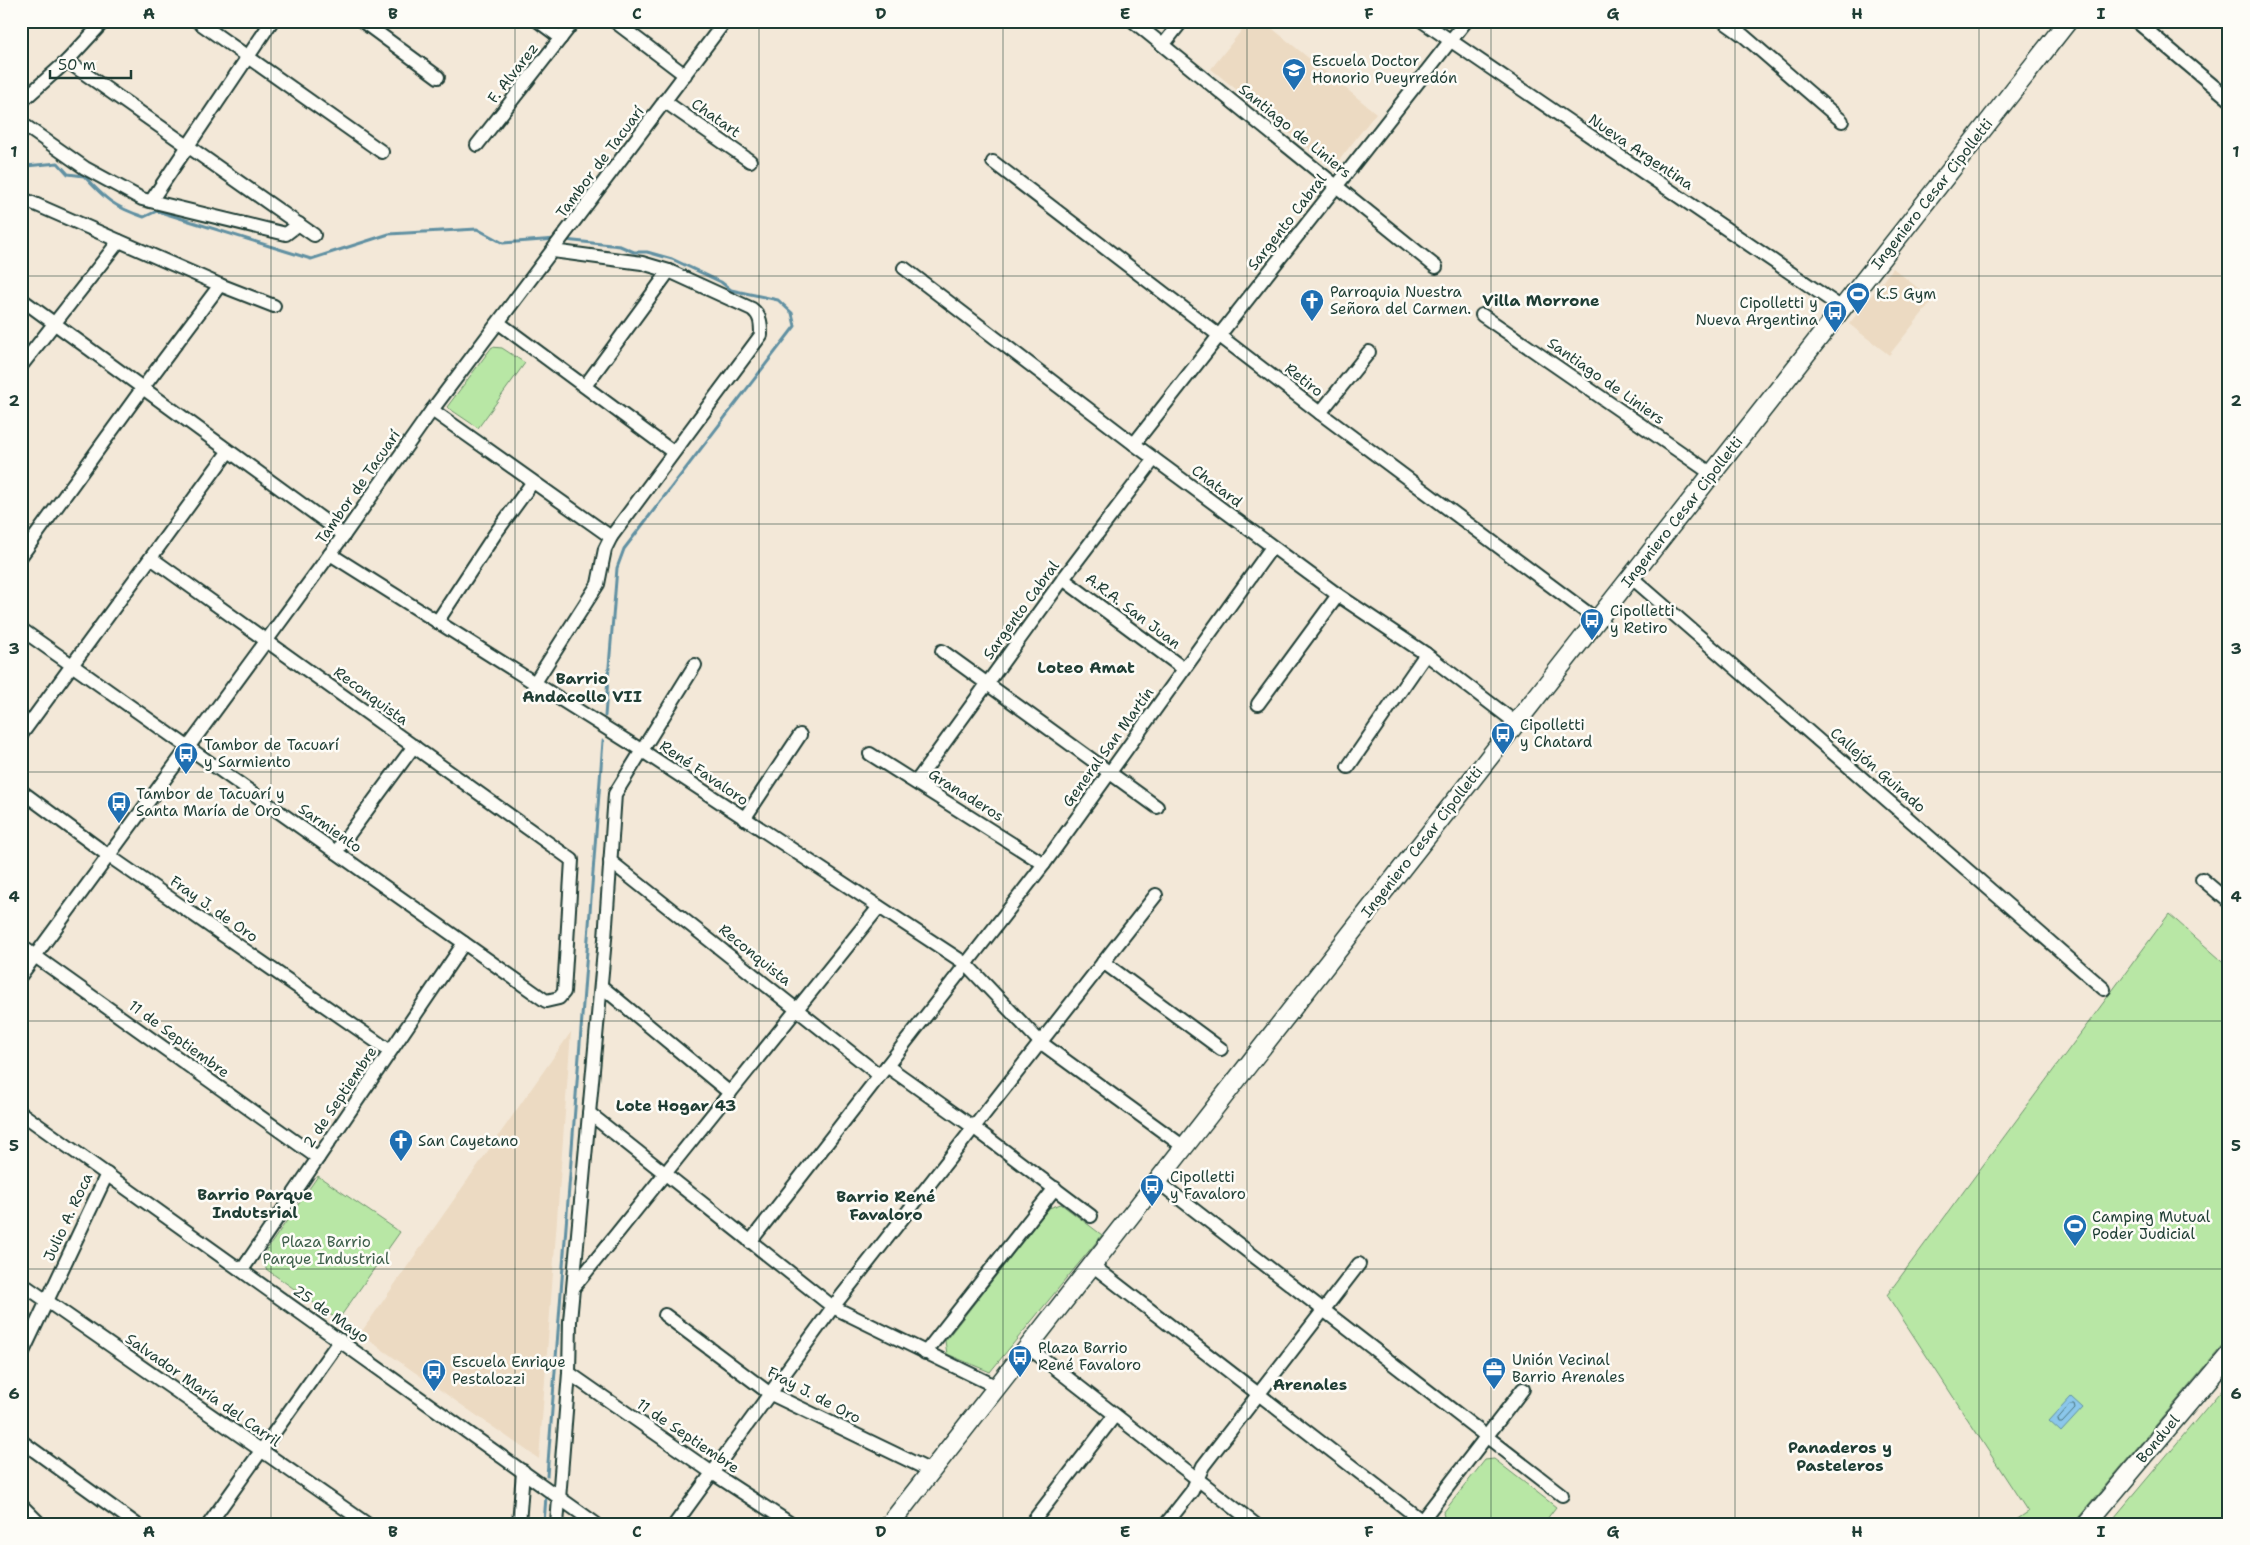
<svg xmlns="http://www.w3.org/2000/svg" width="2250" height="1545" font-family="'Shantell Sans',sans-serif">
<rect width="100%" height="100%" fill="#f3e8d8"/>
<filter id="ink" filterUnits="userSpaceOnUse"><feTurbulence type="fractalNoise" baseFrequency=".02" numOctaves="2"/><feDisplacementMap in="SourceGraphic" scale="10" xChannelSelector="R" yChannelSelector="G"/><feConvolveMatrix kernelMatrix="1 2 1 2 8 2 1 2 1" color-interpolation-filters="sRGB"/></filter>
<g filter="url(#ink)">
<g fill="#ecdac2">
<path d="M 1249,21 L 1263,21 L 1376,113 L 1333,168 L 1211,69 Z"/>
<path d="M 1893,268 L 1933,300 L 1889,355 L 1849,324 Z"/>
<path d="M 571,1032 L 543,1407 L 539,1459 L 360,1334 Z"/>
</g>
<g fill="#b8e7a5" stroke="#6c926c">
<path d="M 492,347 L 502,348 L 525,363 L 478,428 L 447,407 Z"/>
<path d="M 2169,914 L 2229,967 L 2229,1338 L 2073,1524 L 2010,1524 L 2028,1512 L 1887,1295 Z"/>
<path d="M 318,1176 L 400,1232 L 338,1320 L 266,1269 L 263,1255 Z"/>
<path d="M 1061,1204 L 1102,1235 L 990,1372 L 947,1354 L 945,1341 L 1049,1208 Z"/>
<path d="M 2229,1381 L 2229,1524 L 2109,1524 Z"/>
<path d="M 1494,1459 L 1556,1507 L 1543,1524 L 1446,1524 L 1443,1513 L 1485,1460 Z"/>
</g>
<path fill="#8bc7eb" stroke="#6090a2" d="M 2071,1397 L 2083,1408 L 2061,1432 L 2049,1421 Z"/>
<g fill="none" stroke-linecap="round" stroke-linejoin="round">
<path stroke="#4a747d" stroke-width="1" d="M 2070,1405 L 2074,1405 L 2075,1409 L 2062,1423 L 2059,1423 L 2058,1419 Z"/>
<g stroke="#6090a2" stroke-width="3">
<path d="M 21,163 L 26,166 L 58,163 L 68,174 L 84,176 C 105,199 114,207 144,217 L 157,211 L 311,259 L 389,234 L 477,229 L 503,243 L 556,239"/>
<path d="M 565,240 L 620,246 L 634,252 L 647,252 L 672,259 L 721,282 L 731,290 L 778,300 L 792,313 L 795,326 L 624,549 L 617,568 L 605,716"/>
<path d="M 547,1476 L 603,741"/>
<path d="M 21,1520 L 25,1524"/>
<path d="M 544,1524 L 546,1496"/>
</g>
<g stroke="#1f3d34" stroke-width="16">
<g id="street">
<path d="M 197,21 L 382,152"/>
<path d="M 362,21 L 438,77"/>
<path d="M 538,21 L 561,38"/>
<path d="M 614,21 L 685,75"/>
<path d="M 1133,21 L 1436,267"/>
<path d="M 1422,21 L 1842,308"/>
<path d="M 1723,21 L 1744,36 L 1842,121"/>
<path d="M 2136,21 L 2229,99"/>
<path d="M 1163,45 L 1182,21"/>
<path d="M 67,61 L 314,235"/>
<path d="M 664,101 L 750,161"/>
<path d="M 21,102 L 67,61 L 104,21"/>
<path d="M 21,123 L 85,168 L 142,199 L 286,234 L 299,224"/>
<path d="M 477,145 L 574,21"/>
<path d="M 993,162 L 1320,413 L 1597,620"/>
<path d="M 21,198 L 220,285 L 274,306"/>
<path d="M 151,201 L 272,21"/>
<path d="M 904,268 L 1134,444 L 1338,595 L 1426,654 L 1516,723"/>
<path d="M 21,299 L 344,535"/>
<path d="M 1482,315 L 1712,474"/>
<path d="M 499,323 L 673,452"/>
<path d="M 21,366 L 119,241"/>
<path d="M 585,386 L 669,271"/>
<path d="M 432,410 L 611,537"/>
<path d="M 1320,413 L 1369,352"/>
<path d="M 1134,444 L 1466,21"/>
<path d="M 330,554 L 641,750 L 966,964 L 1040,1042 L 1184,1147"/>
<path d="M 21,556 L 142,389 L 220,285"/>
<path d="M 1631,577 L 2104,989"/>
<path d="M 1063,579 L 1184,669"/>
<path d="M 437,622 L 495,534 L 532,483"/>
<path d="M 21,629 L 546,1001 L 559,998 L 564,992 L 572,860 L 151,558"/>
<path d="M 942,651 L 1157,807"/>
<path d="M 534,684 L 598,584 L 605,549 L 611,537 L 761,335 C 761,324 761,316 752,309 L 669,271 L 642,263 L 553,251"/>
<path d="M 1258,704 L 1338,595"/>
<path d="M 21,735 L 228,452"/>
<path d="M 870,754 L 1044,864"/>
<path d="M 1348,767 L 1426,654"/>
<path d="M 916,782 L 1063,579 L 1154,459"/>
<path d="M 21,791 L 109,856 L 390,1051"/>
<path d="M 744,819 L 800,735"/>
<path d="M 336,852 L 414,746"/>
<path d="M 610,861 L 879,1075"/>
<path d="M 2202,879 L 2229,902"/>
<path d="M 21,946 L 318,1158"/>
<path d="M 1103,962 L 1221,1049"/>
<path d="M 21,975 L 344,535 L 432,410 L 725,21"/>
<path d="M 601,986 L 730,1093"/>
<path d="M 887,1066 L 973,1127 L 1091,1216"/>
<path d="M 21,1113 L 596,1524"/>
<path d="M 589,1113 L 833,1307 L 997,1387"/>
<path d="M 1157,1181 L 1562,1495"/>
<path d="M 750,1242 L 1044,864 L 1272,547"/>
<path d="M 1092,1265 L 1426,1524"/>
<path d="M 242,1270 L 464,943"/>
<path d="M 21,1283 L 367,1524"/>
<path d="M 574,1287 L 879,907"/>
<path d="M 665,1315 L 769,1393 L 931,1471"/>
<path d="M 1028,1347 L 1255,1524"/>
<path d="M 925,1353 L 1055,1188"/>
<path d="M 21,1356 L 107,1174"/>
<path d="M 569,1373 L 711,1472 L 791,1524"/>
<path d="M 21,1441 L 136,1524"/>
<path d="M 21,1505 L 40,1524"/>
<path d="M 209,1524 L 340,1340"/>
<path d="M 519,1524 L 523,1471"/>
<path d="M 557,1524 L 569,1373 L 570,1321 L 605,939 L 615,794 L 695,665"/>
<path d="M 675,1524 L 833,1307 L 1156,895"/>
<path d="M 1031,1524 L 1115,1415"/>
<path d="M 1166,1524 L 1192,1491 L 1203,1466 L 1359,1264"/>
<path d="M 1419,1524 L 1523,1389"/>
</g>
</g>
<g stroke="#1f3d34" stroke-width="21">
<g id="secondary">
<path d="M 890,1524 L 1366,914 L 2068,21"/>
<path d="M 2087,1524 L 2229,1355"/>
</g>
</g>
<use href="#street" stroke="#fdfcf7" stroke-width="12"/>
<use href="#secondary" stroke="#fdfcf7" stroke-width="18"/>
</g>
</g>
<path fill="none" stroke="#1f3d34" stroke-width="1" stroke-opacity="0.55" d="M 271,21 L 271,1524M 515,21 L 515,1524M 759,21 L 759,1524M 1003,21 L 1003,1524M 1247,21 L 1247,1524M 1491,21 L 1491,1524M 1735,21 L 1735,1524M 1979,21 L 1979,1524M 21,276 L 2229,276M 21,524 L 2229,524M 21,772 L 2229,772M 21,1021 L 2229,1021M 21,1269 L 2229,1269"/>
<defs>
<g id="school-pin" transform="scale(1.25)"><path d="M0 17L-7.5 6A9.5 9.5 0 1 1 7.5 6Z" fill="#1f6fb2" stroke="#fdfcf7"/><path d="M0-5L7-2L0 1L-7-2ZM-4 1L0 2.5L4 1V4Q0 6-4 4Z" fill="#fff"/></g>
<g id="stadium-pin" transform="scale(1.25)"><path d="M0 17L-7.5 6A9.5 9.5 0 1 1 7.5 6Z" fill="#1f6fb2" stroke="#fdfcf7"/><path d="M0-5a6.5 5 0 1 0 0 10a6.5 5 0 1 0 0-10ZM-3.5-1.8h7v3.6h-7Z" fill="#fff"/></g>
<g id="church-pin" transform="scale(1.25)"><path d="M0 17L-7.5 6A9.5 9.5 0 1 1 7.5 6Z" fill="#1f6fb2" stroke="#fdfcf7"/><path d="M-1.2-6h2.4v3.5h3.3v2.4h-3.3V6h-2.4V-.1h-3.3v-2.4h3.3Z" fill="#fff"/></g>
<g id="bus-pin" transform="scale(1.25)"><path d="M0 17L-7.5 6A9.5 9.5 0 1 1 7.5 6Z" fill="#1f6fb2" stroke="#fdfcf7"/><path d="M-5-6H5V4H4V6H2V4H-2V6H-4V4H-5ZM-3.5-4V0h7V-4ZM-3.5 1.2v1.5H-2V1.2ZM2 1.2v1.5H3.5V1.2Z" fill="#fff"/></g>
<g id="office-pin" transform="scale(1.25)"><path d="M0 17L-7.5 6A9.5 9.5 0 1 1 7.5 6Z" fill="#1f6fb2" stroke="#fdfcf7"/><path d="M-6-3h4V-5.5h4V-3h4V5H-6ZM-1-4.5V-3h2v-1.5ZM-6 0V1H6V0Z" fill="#fff"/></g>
</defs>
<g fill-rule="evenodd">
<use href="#school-pin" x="1294" y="70"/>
<use href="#stadium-pin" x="1858" y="294"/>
<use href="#church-pin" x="1312" y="301"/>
<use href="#bus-pin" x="1835" y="312"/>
<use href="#bus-pin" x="1592" y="620"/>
<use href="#bus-pin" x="1503" y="734"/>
<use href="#bus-pin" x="186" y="754"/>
<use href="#bus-pin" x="119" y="803"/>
<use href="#church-pin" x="401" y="1141"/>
<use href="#bus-pin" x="1152" y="1186"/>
<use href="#stadium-pin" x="2075" y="1226"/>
<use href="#bus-pin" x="1020" y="1357"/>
<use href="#office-pin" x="1494" y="1369"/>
<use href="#bus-pin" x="434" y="1371"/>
</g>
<g text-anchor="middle" stroke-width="5" stroke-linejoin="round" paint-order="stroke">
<g font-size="15" fill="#1f3d34" stroke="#fdfcf7" text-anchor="start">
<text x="1312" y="66">Escuela Doctor<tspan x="1312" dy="17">Honorio Pueyrredón</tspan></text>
<text x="1330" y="297">Parroquia Nuestra<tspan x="1330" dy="17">Señora del Carmen.</tspan></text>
<text x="1876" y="299">K.5 Gym</text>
<text x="1818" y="308" text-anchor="end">Cipolletti y<tspan x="1818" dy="17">Nueva Argentina</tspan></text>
<text x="1610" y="616">Cipolletti<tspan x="1610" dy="17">y Retiro</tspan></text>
<text x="1520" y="730">Cipolletti<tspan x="1520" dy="17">y Chatard</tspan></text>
<text x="204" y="750">Tambor de Tacuarí<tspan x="204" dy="17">y Sarmiento</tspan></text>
<text x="136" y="799">Tambor de Tacuarí y<tspan x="136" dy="17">Santa María de Oro</tspan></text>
<text x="418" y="1146">San Cayetano</text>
<text x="1170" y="1182">Cipolletti<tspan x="1170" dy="17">y Favaloro</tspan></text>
<text x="2092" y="1222">Camping Mutual<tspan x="2092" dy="17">Poder Judicial</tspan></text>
<text x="1038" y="1353">Plaza Barrio<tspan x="1038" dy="17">René Favaloro</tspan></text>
<text x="1512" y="1365">Unión Vecinal<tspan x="1512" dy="17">Barrio Arenales</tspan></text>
<text x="452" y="1367">Escuela Enrique<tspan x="452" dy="17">Pestalozzi</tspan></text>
</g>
<g font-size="15" fill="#1f3d34" stroke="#fdfcf7">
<text transform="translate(513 73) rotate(-52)" y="5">F. Alvarez</text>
<text transform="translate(716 118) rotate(35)" y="5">Chatart</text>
<text transform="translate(1295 131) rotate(39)" y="5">Santiago de Liniers</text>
<text transform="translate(1641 152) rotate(34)" y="5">Nueva Argentina</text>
<text transform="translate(600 162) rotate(-53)" y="5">Tambor de Tacuarí</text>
<text transform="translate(1932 194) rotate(-52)" y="5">Ingeniero Cesar Cipolletti</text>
<text transform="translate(1287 222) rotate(-52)" y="5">Sargento Cabral</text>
<text transform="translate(1304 380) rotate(38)" y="5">Retiro</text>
<text transform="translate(1606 381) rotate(35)" y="5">Santiago de Liniers</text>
<text transform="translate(1217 486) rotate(37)" y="5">Chatard</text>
<text transform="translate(358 487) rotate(-55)" y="5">Tambor de Tacuarí</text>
<text transform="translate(1682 512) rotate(-52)" y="5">Ingeniero Cesar Cipolletti</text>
<text transform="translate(1021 610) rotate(-54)" y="5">Sargento Cabral</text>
<text transform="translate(1133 611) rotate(37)" y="5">A.R.A. San Juan</text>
<text transform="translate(371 696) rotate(36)" y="5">Reconquista</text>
<text transform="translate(1108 747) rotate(-54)" y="5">General San Martín</text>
<text transform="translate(1878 770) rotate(41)" y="5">Callejón Guirado</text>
<text transform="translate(704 773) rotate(34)" y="5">René Favaloro</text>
<text transform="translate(966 795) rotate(32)" y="5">Granaderos</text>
<text transform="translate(330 828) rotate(35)" y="5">Sarmiento</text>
<text transform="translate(1422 842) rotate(-52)" y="5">Ingeniero Cesar Cipolletti</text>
<text transform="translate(214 909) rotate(35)" y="5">Fray J. de Oro</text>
<text transform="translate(755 955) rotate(39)" y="5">Reconquista</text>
<text transform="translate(179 1039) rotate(36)" y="5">11 de Septiembre</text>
<text transform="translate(340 1097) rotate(-56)" y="5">2 de Septiembre</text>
<text transform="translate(68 1217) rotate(-65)" y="5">Julio A. Roca</text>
<text transform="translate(331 1314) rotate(35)" y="5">25 de Mayo</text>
<text transform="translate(203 1390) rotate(35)" y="5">Salvador María del Carril</text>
<text transform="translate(814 1395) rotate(28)" y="5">Fray J. de Oro</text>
<text transform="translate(688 1436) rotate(34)" y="5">11 de Septiembre</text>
<text transform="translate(2158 1439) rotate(-50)" y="5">Bonduel</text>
</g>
<g font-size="15" fill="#3e5f4b" stroke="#fdfcf7">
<text x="326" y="1247">Plaza Barrio<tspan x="326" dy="17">Parque Industrial</tspan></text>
</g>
<g font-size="16" font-weight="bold" fill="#1f3d34" stroke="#fdfcf7">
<text x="1541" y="306">Villa Morrone</text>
<text x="1086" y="673">Loteo Amat</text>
<text x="582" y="684">Barrio<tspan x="582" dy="18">Andacollo VII</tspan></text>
<text x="676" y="1111">Lote Hogar 43</text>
<text x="255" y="1200">Barrio Parque<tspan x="255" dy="18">Indutsrial</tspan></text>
<text x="886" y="1202">Barrio René<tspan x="886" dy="18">Favaloro</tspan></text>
<text x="1310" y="1390">Arenales</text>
<text x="1840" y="1453">Panaderos y<tspan x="1840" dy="18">Pasteleros</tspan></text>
</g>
</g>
<rect width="2250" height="1545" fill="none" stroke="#fdfcf7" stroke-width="55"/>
<path d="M50 70v8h81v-8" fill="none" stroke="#1f3d34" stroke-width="2.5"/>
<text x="58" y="70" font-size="15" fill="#1f3d34" stroke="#fdfcf7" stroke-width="4" paint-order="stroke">50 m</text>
<rect x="28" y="28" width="2194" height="1490" fill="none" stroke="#1f3d34" stroke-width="2"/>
<g font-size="16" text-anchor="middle" font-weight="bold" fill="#1f3d34">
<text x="149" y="19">A</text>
<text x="393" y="19">B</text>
<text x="637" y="19">C</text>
<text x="881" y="19">D</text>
<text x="1125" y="19">E</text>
<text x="1369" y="19">F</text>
<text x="1613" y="19">G</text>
<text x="1857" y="19">H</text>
<text x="2101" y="19">I</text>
<text x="14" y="157">1</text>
<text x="2236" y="157">1</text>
<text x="14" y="406">2</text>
<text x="2236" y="406">2</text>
<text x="14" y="654">3</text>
<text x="2236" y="654">3</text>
<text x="14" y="902">4</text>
<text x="2236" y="902">4</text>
<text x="14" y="1151">5</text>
<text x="2236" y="1151">5</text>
<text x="14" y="1399">6</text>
<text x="2236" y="1399">6</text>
<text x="149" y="1537">A</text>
<text x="393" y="1537">B</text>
<text x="637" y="1537">C</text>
<text x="881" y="1537">D</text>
<text x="1125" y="1537">E</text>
<text x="1369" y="1537">F</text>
<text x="1613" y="1537">G</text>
<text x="1857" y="1537">H</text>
<text x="2101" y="1537">I</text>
</g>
</svg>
